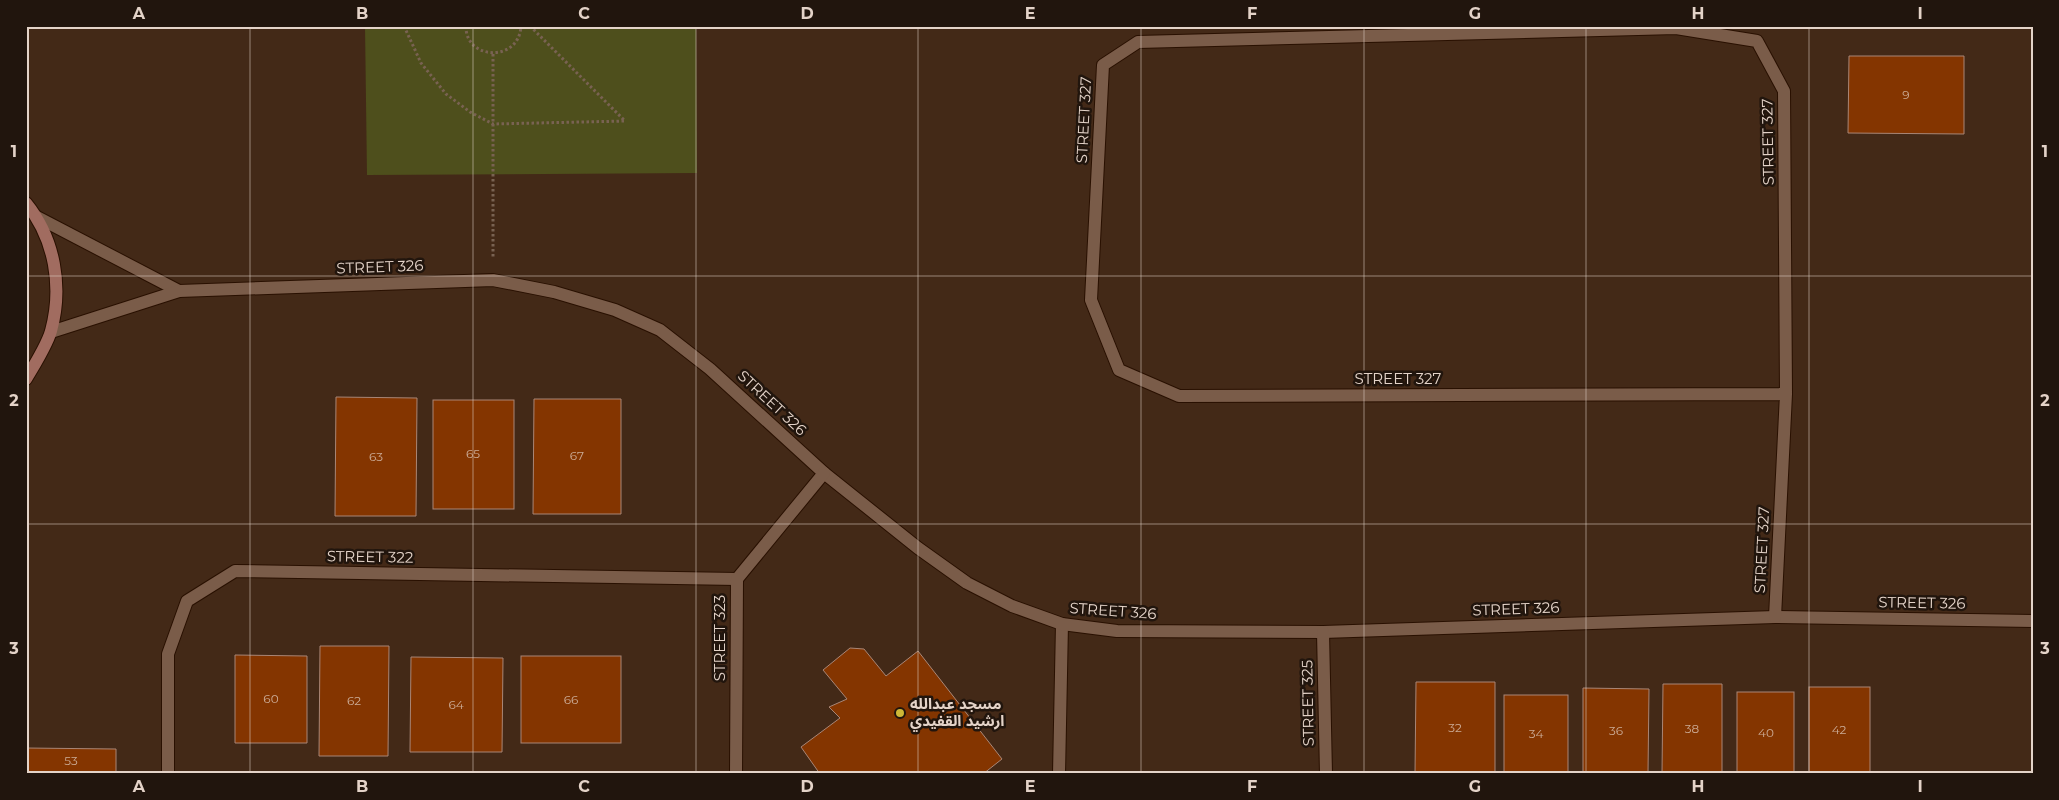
<svg xmlns="http://www.w3.org/2000/svg" width="2059" height="800" font-family="Montserrat,'Noto Sans Arabic',sans-serif">
<rect width="100%" height="100%" fill="#432917"/>
<path fill="#4e4f1c" d="M 365,26 L 696,26 L 697,173 L 367,175 Z"/>
<g fill="#843500" stroke="#a98676">
<path d="M 1849,56 L 1964,56 L 1964,134 L 1848,133 Z"/>
<path d="M 336,397 L 417,398 L 416,516 L 335,516 Z"/>
<path d="M 534,399 L 621,399 L 621,514 L 533,514 Z"/>
<rect x="433" y="400" width="81" height="109"/>
<path d="M 320,646 L 389,646 L 388,756 L 319,756 Z"/>
<path d="M 850,648 L 864,649 L 886,676 L 918,651 L 1002,759 L 983,774 L 820,774 L 801,747 L 840,718 L 829,707 L 847,699 L 823,670 Z"/>
<path d="M 235,655 L 307,656 L 307,743 L 235,743 Z"/>
<rect x="521" y="656" width="100" height="87"/>
<path d="M 411,657 L 503,658 L 502,752 L 410,752 Z"/>
<path d="M 1416,682 L 1495,682 L 1495,774 L 1415,774 Z"/>
<path d="M 1663,684 L 1722,684 L 1722,774 L 1662,774 Z"/>
<rect x="1809" y="687" width="61" height="87"/>
<path d="M 1583,688 L 1649,689 L 1648,774 L 1583,774 Z"/>
<rect x="1737" y="692" width="57" height="82"/>
<rect x="1504" y="695" width="64" height="79"/>
<path d="M 26,748 L 116,749 L 116,774 L 26,774 Z"/>
</g>
<g fill="none" stroke-linecap="round" stroke-linejoin="round">
<g stroke="#291001" stroke-width="14">
<path id="lane" d="M 1059,774 L 1062,624"/>
</g>
<g stroke="#291001" stroke-width="14">
<g id="street">
<path d="M 37,217 L 179,291"/>
<path d="M 51,332 L 179,291 L 493,280 L 554,292 L 615,310 L 660,330 L 710,369 L 824,473 L 918,548 L 967,583 L 1012,606 L 1062,624 L 1117,631 L 1323,632 L 1775,617 L 2033,621"/>
<path d="M 1775,617 L 1786,394 L 1784,91 L 1757,41 L 1676,28 L 1138,42 L 1103,65 L 1091,300 L 1119,370 L 1179,396 L 1786,394"/>
<path d="M 1323,632 L 1326,774"/>
<path d="M 168,774 L 168,654 L 187,601 L 235,571 L 737,579"/>
<path d="M 736,774 L 737,579 L 824,473"/>
</g>
</g>
<g stroke="#291001" stroke-width="14">
<path id="secondary" d="M 26,203 C 55,239 63,287 51,331 C 47,345 34,366 26,379"/>
</g>
<g stroke="#796252" stroke-width="3" stroke-dasharray="2.5 2.5" stroke-linecap="butt">
<path d="M 404,26 L 421,63 L 446,94 L 470,112 L 493,124 L 626,121"/>
<path d="M 466,26 C 465,60 519,63 521,26"/>
<path d="M 530,26 L 625,121"/>
<path d="M 493,54 L 493,258"/>
</g>
<use href="#lane" stroke="#7a5c49" stroke-width="12"/>
<use href="#street" stroke="#7a5c49" stroke-width="12"/>
<use href="#secondary" stroke="#a16c60" stroke-width="12"/>
</g>
<path fill="none" stroke="#e4d3c8" stroke-width="1" stroke-opacity="0.55" d="M 250,26 L 250,774M 473,26 L 473,774M 696,26 L 696,774M 918,26 L 918,774M 1141,26 L 1141,774M 1364,26 L 1364,774M 1586,26 L 1586,774M 1809,26 L 1809,774M 26,276 L 2033,276M 26,524 L 2033,524"/>
<circle fill="#ceb837" stroke="#21150d" stroke-width="2" cx="900" cy="713" r="5"/>
<g text-anchor="middle" stroke-width="5" stroke-linejoin="round" paint-order="stroke">
<g font-size="12" fill="#ccac96">
<text x="1906" y="99">9</text>
<text x="473" y="458">65</text>
<text x="577" y="460">67</text>
<text x="376" y="461">63</text>
<text x="271" y="703">60</text>
<text x="571" y="704">66</text>
<text x="354" y="705">62</text>
<text x="456" y="709">64</text>
<text x="1455" y="732">32</text>
<text x="1692" y="733">38</text>
<text x="1839" y="734">42</text>
<text x="1616" y="735">36</text>
<text x="1766" y="737">40</text>
<text x="1536" y="738">34</text>
<text x="71" y="765">53</text>
</g>
<g font-size="15" fill="#e4d3c8" stroke="#21150d">
<text transform="translate(1084 120) rotate(-87)" y="5">STREET 327</text>
<text transform="translate(1768 142) rotate(-91)" y="5">STREET 327</text>
<text transform="translate(380 267) rotate(-2)" y="5">STREET 326</text>
<text x="1398" y="384">STREET 327</text>
<text transform="translate(772 403) rotate(43)" y="5">STREET 326</text>
<text transform="translate(1762 550) rotate(-87)" y="5">STREET 327</text>
<text transform="translate(370 557) rotate(1)" y="5">STREET 322</text>
<text transform="translate(1922 603) rotate(1)" y="5">STREET 326</text>
<text transform="translate(1516 609) rotate(-2)" y="5">STREET 326</text>
<text transform="translate(1113 611) rotate(4)" y="5">STREET 326</text>
<text transform="translate(720 638) rotate(-90)" y="5">STREET 323</text>
<text transform="translate(1308 703) rotate(-91)" y="5">STREET 325</text>
</g>
<g font-size="15" font-weight="bold" fill="#e4d3c8" stroke="#21150d" text-anchor="start">
<text x="910" y="709">مسجد عبدالله<tspan x="910" dy="17">ارشيد القفيدي</tspan></text>
</g>
</g>
<rect width="2059" height="800" fill="none" stroke="#21150d" stroke-width="55"/>
<rect x="28" y="28" width="2004" height="744" fill="none" stroke="#e4d3c8" stroke-width="2"/>
<g font-size="16" text-anchor="middle" font-weight="bold" fill="#e4d3c8">
<text x="139" y="19">A</text>
<text x="362" y="19">B</text>
<text x="584" y="19">C</text>
<text x="807" y="19">D</text>
<text x="1030" y="19">E</text>
<text x="1252" y="19">F</text>
<text x="1475" y="19">G</text>
<text x="1698" y="19">H</text>
<text x="1920" y="19">I</text>
<text x="14" y="157">1</text>
<text x="2045" y="157">1</text>
<text x="14" y="406">2</text>
<text x="2045" y="406">2</text>
<text x="14" y="654">3</text>
<text x="2045" y="654">3</text>
<text x="139" y="792">A</text>
<text x="362" y="792">B</text>
<text x="584" y="792">C</text>
<text x="807" y="792">D</text>
<text x="1030" y="792">E</text>
<text x="1252" y="792">F</text>
<text x="1475" y="792">G</text>
<text x="1698" y="792">H</text>
<text x="1920" y="792">I</text>
</g>
</svg>
